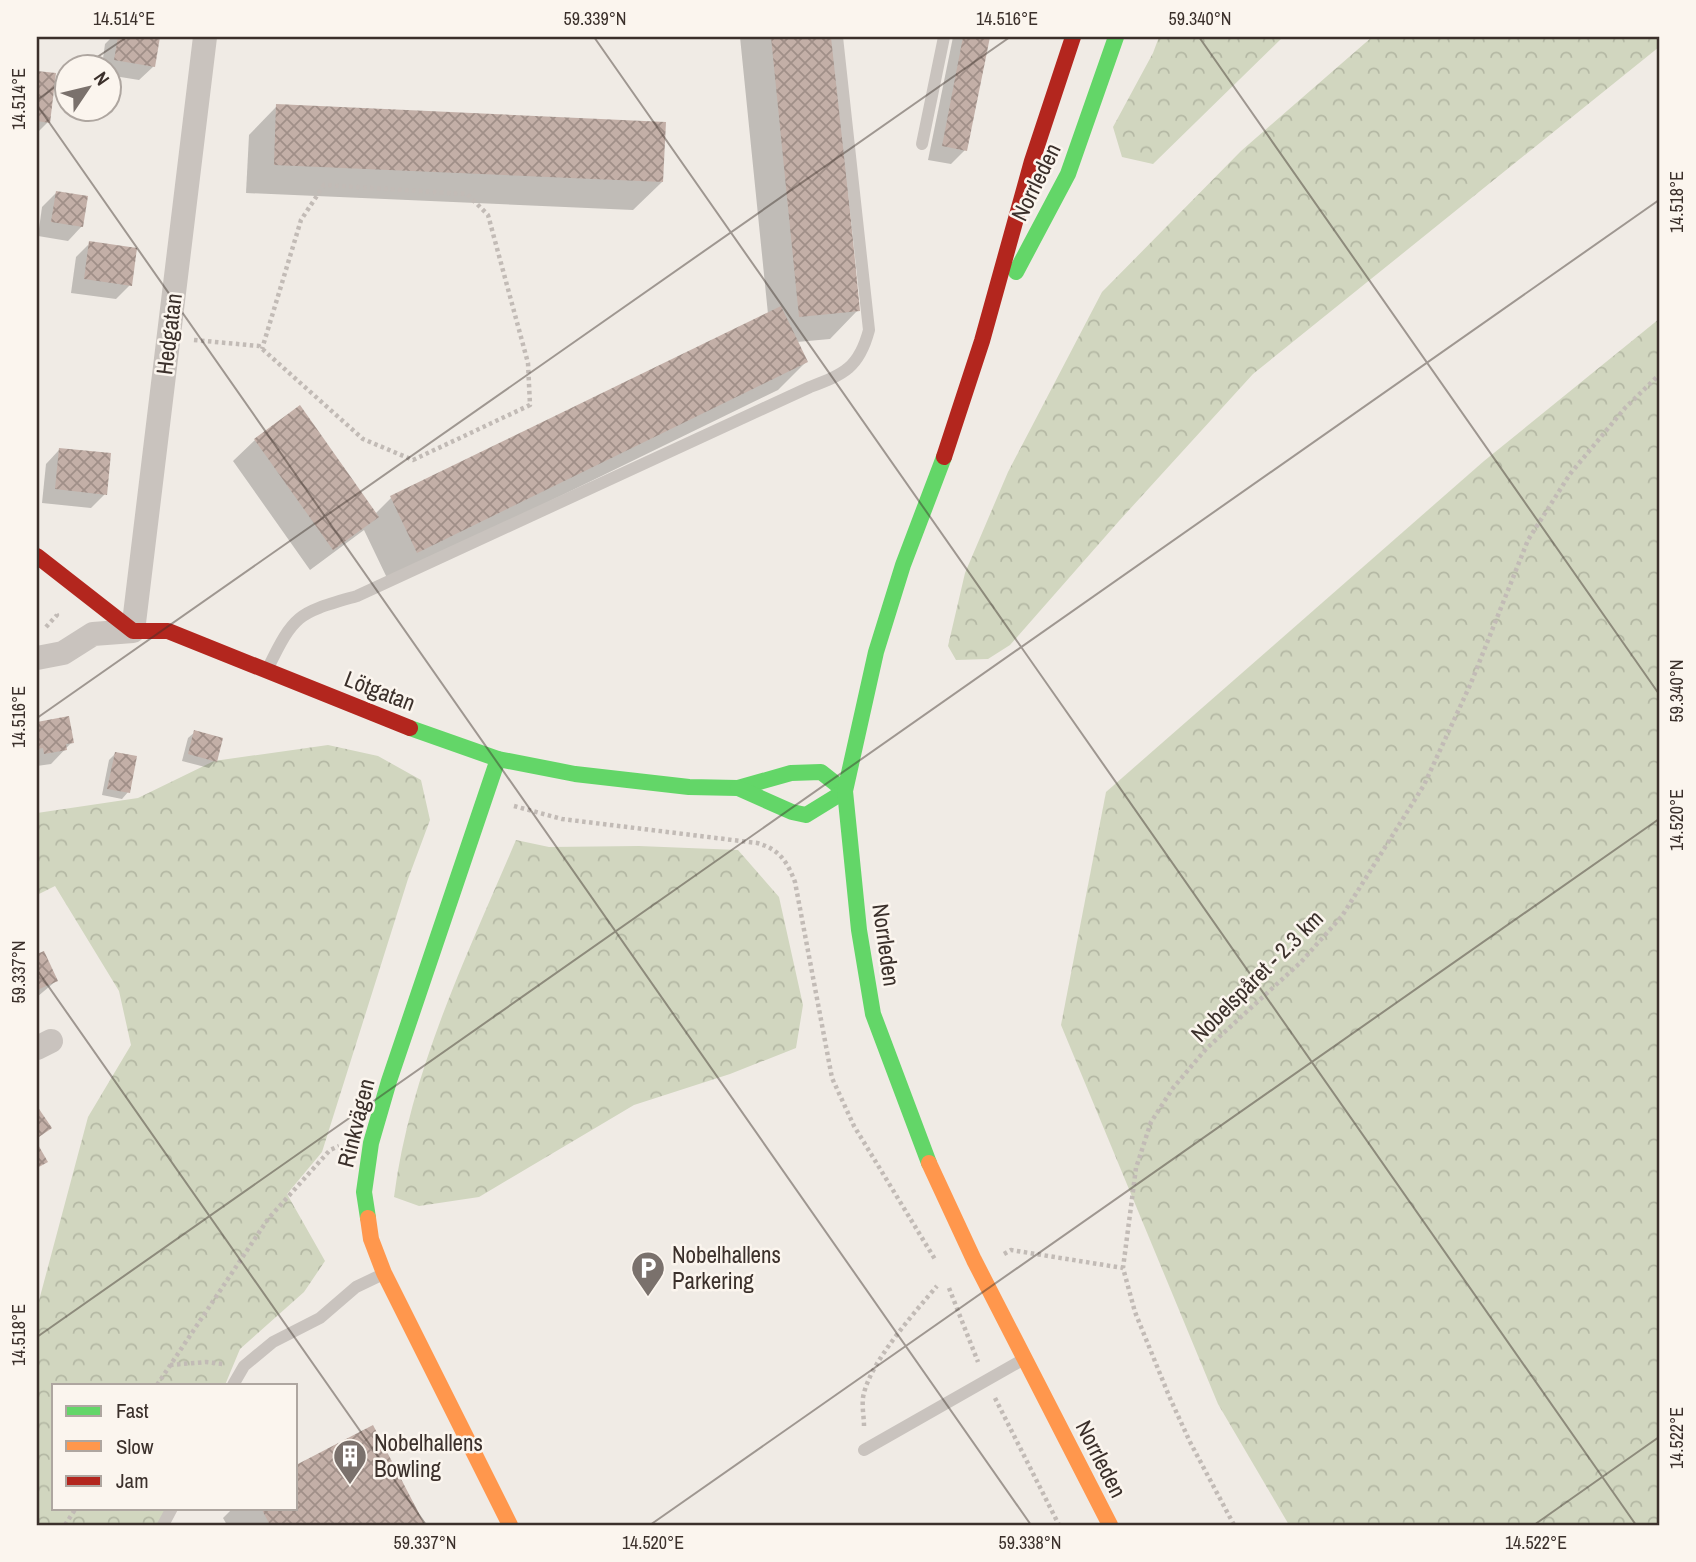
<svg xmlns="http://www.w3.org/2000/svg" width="1696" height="1562" font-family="'Archivo Narrow',sans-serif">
<defs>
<pattern id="forest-crowns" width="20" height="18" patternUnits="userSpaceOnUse" patternTransform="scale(1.75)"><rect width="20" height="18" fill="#d1d6bf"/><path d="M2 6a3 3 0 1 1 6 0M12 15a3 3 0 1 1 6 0" fill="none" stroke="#b4b8a4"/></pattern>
<pattern id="building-cross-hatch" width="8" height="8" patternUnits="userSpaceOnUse" patternTransform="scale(1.75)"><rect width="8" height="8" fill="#c3afa7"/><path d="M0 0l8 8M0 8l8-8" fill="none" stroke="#a08f88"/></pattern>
</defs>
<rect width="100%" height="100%" fill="#f0ebe5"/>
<g fill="url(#forest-crowns)">
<path d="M 1159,37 L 1283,37 L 1153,164 L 1122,157 L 1113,127 L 1153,53 Z"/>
<path d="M 1372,37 L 1659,37 L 1659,47 L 1253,374 L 1119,521 L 1010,645 L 988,659 L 956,660 L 948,646 L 965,573 L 1008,472 L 1102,292 L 1241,151 Z"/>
<path d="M 1659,319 L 1659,1525 L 1289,1525 L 1218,1404 L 1061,1025 L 1106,792 L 1484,461 Z"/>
<path d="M 328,745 L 378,756 L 421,780 L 430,820 L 408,879 L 322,1152 L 287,1194 L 325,1261 L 304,1292 L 240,1349 L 225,1385 L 54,1385 L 54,1508 L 171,1508 L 160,1525 L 37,1525 L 37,1308 L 88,1117 L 131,1045 L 119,991 L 55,886 L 37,895 L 37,813 L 138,798 L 214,761 Z"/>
<path d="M 516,840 L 549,847 L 639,846 L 738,850 L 779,897 L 803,1005 L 796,1048 L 730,1074 L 634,1105 L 479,1197 L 419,1206 L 394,1197 C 410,1072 467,955 516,840 Z"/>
</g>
<g fill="#0003">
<path d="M 112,37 L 159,37 L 154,66 L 139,80 L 108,75 L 108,66 L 102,66 L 105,44 Z"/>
<path d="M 740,37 L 831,37 L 858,310 L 830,339 L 797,342 L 806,362 L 778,390 L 388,580 L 364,530 L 310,570 L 233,461 L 255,440 L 375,514 L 391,498 L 768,314 Z"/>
<path d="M 953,37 L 988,37 L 965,150 L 951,164 L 928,160 Z"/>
<path d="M 37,73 L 54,75 L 48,122 L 37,133 Z"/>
<path d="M 277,106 L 662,182 L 633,210 L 246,193 L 249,135 Z"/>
<path d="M 56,193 L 82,226 L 68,241 L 38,236 L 42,207 Z"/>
<path d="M 90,243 L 130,285 L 116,299 L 71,293 L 76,257 Z"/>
<path d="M 60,449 L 105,494 L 91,508 L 42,503 L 46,464 Z"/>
<path d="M 67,718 L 72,742 L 51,764 L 37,766 L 37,724 Z"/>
<path d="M 195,732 L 215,761 L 209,768 L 182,761 L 188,738 Z"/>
<path d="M 115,754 L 128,792 L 122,799 L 102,795 L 109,760 Z"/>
<path d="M 43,953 L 56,981 L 37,997 L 37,956 Z"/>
<path d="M 373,1427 L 423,1525 L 227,1525 L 223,1518 L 233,1508 L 296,1508 L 296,1467 Z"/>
</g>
<g fill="url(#building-cross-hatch)">
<path d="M 118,37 L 160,37 L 155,67 L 114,60 Z"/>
<path d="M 771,37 L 833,37 L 860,311 L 799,317 Z"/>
<path d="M 963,37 L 990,37 L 967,151 L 942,146 Z"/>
<path d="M 37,71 L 56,73 L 50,123 L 37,121 Z"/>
<path d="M 276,104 L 666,122 L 663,182 L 274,165 Z"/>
<path d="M 56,191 L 88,196 L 83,227 L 51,222 Z"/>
<path d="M 89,241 L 137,248 L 132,286 L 84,279 Z"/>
<path d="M 781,306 L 808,362 L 417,553 L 390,496 Z"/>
<path d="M 300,405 L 379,517 L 333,550 L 254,439 Z"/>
<path d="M 59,448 L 111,453 L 107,495 L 55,489 Z"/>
<path d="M 69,716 L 74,743 L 66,744 L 67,750 L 44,754 L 43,748 L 37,749 L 37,722 Z"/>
<path d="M 194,730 L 223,738 L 217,762 L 188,754 Z"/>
<path d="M 115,752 L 137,756 L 130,793 L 107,789 Z"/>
<path d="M 44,951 L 58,981 L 37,990 L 37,954 Z"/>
<path d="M 37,1106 L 52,1128 L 39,1137 L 37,1134 Z"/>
<path d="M 37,1143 L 48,1162 L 37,1168 Z"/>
<path d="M 373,1425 L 425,1525 L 270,1525 L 261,1508 L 296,1508 L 296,1465 Z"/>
</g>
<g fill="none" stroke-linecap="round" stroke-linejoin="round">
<g stroke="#c2bbb6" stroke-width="4.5" stroke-dasharray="3.5 3.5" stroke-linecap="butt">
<path d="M 194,340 L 259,346 L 363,439 L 413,460 L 530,405 L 528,363 L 488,215 L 467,194 L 324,185 L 301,220 L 262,349"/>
<path d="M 46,627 L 57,615 L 56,613"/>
<path d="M 514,806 L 562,819 L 757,843 C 779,849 787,861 795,882 L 832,1078 L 854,1126 L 936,1261"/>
<path d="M 1004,1254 L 1011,1250 L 1123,1268"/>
<path d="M 949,1288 L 978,1362"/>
<path d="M 170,1365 L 206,1362 L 223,1364"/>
<path d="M 157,1385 L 268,1219 L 330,1150 L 339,1146"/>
<path d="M 995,1398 L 1059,1525"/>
<path d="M 864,1426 C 864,1416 861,1403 864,1393 C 872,1360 915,1312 937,1286"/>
<path d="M 65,1525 L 76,1508"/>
<path d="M 1234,1525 L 1190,1442 L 1169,1396 L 1135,1312 L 1123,1268 L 1136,1168 L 1151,1122 L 1173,1088 L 1206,1049 L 1301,962 L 1342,916 L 1424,785 L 1471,683 L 1528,540 L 1570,474 L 1625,408 L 1659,375"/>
</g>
<g stroke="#c9c3be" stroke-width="12">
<path d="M 922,144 L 944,37"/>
<path d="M 268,668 C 295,612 299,613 357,596 L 810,387 C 844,374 859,368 869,330 L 837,37"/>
<path d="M 233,1385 L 244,1366 L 273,1342 L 320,1318 L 356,1287 L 381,1275"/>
<path d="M 864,1450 L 1024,1359"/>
<path d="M 163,1525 L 172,1508"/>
</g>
<g stroke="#c9c3be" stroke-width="24">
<path d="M 37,658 L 63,653 L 93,634 L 133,631 L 205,37"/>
<path d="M 37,1048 L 51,1041"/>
</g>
<g stroke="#63d668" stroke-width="16">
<path d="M 1016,272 L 1068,174 L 1116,37"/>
<path d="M 410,728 L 498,759 L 575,774 L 689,787 L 738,788 L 791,773 L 821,772 L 845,791"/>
<path d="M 738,788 L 792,812 L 806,815 L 845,791"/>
<path d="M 929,1163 L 873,1014 L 859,930 L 845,791 L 876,652 L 903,565 L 944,457"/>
<path d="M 368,1218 L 364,1192 L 371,1143 L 389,1081 L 498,759"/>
</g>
<g stroke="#ff974d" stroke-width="16">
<path d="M 929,1163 L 974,1260 L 1110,1525"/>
<path d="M 368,1218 L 371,1239 L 384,1273 L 510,1525"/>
</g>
<g stroke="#b3261e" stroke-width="16">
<path d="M 944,457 L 982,341 L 1032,161 L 1073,37"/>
<path d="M 37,556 L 133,631 L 168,631 L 410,728"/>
</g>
</g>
<path fill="none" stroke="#3b302b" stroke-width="2" stroke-opacity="0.45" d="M 594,37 L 1636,1525M 1199,37 L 1659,694M 84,66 L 127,37M 37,100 L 66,79M 37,105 L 1031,1525M 37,718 L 1010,37M 37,970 L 426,1525M 37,1337 L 1659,200M 650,1525 L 1659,819M 1534,1525 L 1659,1437"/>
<defs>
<g id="parking-pin" transform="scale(1.75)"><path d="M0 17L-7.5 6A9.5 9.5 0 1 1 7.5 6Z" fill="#7a716c" stroke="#fbf5ee"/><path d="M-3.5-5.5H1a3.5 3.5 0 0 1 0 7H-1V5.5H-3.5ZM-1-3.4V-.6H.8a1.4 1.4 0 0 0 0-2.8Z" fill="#fff"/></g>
<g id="building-pin" transform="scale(1.75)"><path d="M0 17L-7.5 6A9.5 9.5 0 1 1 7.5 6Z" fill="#7a716c" stroke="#fbf5ee"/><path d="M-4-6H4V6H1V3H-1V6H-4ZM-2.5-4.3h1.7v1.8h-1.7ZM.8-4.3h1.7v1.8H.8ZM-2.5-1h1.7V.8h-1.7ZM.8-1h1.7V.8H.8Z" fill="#fff"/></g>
</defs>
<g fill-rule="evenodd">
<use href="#parking-pin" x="648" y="1268"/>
<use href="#building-pin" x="350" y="1456"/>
</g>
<g text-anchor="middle" stroke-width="5" stroke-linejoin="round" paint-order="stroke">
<g font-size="23" fill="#3b302b" stroke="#fbf5ee">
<text transform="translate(1036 182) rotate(-64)" y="8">Norrleden</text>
<text transform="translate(169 334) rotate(-83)" y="8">Hedgatan</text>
<text transform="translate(380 691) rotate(21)" y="8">Lötgatan</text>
<text transform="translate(886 945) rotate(82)" y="8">Norrleden</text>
<text transform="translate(1257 976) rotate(-45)" y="8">Nobelspåret - 2.3 km</text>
<text transform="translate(356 1123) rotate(-76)" y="8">Rinkvägen</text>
<text transform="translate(1101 1459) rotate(63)" y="8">Norrleden</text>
</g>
<g font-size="23" fill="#3b302b" stroke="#fbf5ee" text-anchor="start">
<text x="672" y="1263">Nobelhallens<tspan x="672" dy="26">Parkering</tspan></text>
<text x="374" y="1451">Nobelhallens<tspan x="374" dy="26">Bowling</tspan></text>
</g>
</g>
<rect width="1696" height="1562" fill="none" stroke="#fbf5ee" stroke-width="77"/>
<rect x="52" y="1384" width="245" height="126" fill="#fbf5ee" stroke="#aea6a0" stroke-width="2"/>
<rect x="66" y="1406" width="35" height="10" fill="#63d668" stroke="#aea6a0" stroke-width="2"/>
<text x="116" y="1418" font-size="21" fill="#3b302b">Fast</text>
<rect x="66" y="1441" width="35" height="10" fill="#ff974d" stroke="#aea6a0" stroke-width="2"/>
<text x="116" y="1454" font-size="21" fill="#3b302b">Slow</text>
<rect x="66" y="1476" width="35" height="10" fill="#b3261e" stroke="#aea6a0" stroke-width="2"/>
<text x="116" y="1488" font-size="21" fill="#3b302b">Jam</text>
<g transform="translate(88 88) rotate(55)"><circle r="33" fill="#fbf5ee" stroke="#aea6a0" stroke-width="2"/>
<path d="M0-5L12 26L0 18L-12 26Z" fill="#7a716c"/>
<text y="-10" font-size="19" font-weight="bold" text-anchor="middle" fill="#3b302b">N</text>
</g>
<rect x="38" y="38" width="1620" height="1486" fill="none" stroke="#3b302b" stroke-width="2.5"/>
<g font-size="18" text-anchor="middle" fill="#3b302b">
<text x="124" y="25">14.514°E</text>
<text x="595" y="25">59.339°N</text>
<text x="1007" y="25">14.516°E</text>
<text x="1200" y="25">59.340°N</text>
<text transform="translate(19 99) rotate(-90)" y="6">14.514°E</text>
<text transform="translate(1677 202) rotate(-90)" y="6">14.518°E</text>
<text transform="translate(1677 691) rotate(-90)" y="6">59.340°N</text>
<text transform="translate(19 717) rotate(-90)" y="6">14.516°E</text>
<text transform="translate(1677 820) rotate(-90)" y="6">14.520°E</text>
<text transform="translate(19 972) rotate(-90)" y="6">59.337°N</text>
<text transform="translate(19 1335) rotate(-90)" y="6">14.518°E</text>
<text transform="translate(1677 1438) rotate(-90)" y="6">14.522°E</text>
<text x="425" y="1549">59.337°N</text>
<text x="653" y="1549">14.520°E</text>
<text x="1030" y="1549">59.338°N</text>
<text x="1536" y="1549">14.522°E</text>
</g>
</svg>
